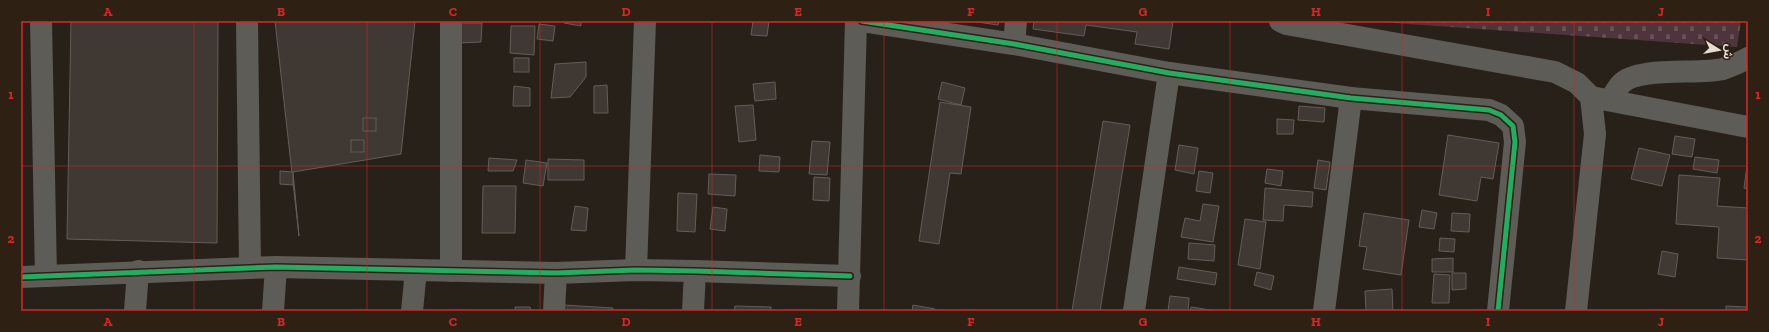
<svg xmlns="http://www.w3.org/2000/svg" width="1769" height="332" font-family="'Zilla Slab','Noto Sans Arabic',serif">
<defs>
<pattern id="cemetery-stones" width="16" height="16" patternUnits="userSpaceOnUse"><rect width="16" height="16" fill="#4d353b"/><path d="M2 7V4a2 2 0 0 1 4 0v3zM10 15v-3a2 2 0 0 1 4 0v3z" fill="#675256"/></pattern>
</defs>
<rect width="100%" height="100%" fill="#28211a"/>
<path fill="url(#cemetery-stones)" d="M 1366,21 L 1741,21 L 1737,47 Z"/>
<g fill="#3f3833" stroke="#635c58">
<path d="M 71,21 L 218,21 L 217,243 L 67,239 Z"/>
<path d="M 275,21 L 415,21 L 401,154 L 293,172 L 299,236 Z"/>
<path d="M 564,21 L 581,21 L 581,26 L 564,23 Z"/>
<path d="M 753,21 L 769,21 L 767,36 L 751,35 Z"/>
<path d="M 970,21 L 999,21 L 998,25 Z"/>
<path d="M 1034,21 L 1173,21 L 1169,49 L 1135,44 L 1137,32 L 1086,25 L 1084,36 L 1033,29 Z"/>
<path d="M 456,23 L 482,23 L 481,42 L 459,43 Z"/>
<path d="M 539,24 L 555,26 L 553,41 L 537,39 Z"/>
<path d="M 511,26 L 535,26 L 534,55 L 510,53 Z"/>
<rect x="514" y="58" width="15" height="14"/>
<path d="M 586,62 L 586,77 L 570,97 L 551,98 L 555,64 Z"/>
<path d="M 775,82 L 776,99 L 755,101 L 753,84 Z"/>
<path d="M 942,82 L 965,88 L 961,105 L 938,99 Z"/>
<path d="M 607,85 L 608,113 L 594,113 L 594,86 Z"/>
<path d="M 514,86 L 530,88 L 530,106 L 513,106 Z"/>
<path d="M 940,102 L 971,107 L 961,174 L 950,173 L 939,244 L 919,241 Z"/>
<path d="M 753,105 L 756,140 L 739,142 L 735,106 Z"/>
<path d="M 1299,106 L 1325,108 L 1324,122 L 1298,120 Z"/>
<rect x="363" y="118" width="13" height="13"/>
<path d="M 1277,119 L 1294,120 L 1293,134 L 1277,134 Z"/>
<path d="M 1103,121 L 1130,125 L 1100,311 L 1072,311 Z"/>
<path d="M 1448,135 L 1499,143 L 1493,179 L 1481,177 L 1477,201 L 1439,195 Z"/>
<path d="M 1675,136 L 1695,139 L 1692,157 L 1672,154 Z"/>
<rect x="351" y="140" width="13" height="12"/>
<path d="M 812,141 L 830,142 L 827,175 L 809,174 Z"/>
<path d="M 1179,145 L 1198,148 L 1194,174 L 1175,170 Z"/>
<path d="M 1639,148 L 1670,155 L 1662,186 L 1631,179 Z"/>
<path d="M 760,155 L 780,157 L 779,172 L 759,171 Z"/>
<path d="M 1695,157 L 1719,160 L 1717,173 L 1693,169 Z"/>
<path d="M 489,158 L 517,160 L 513,171 L 488,171 Z"/>
<path d="M 548,159 L 584,160 L 584,180 L 548,180 Z"/>
<path d="M 526,160 L 547,163 L 543,186 L 523,183 Z"/>
<path d="M 1318,160 L 1330,162 L 1326,190 L 1314,188 Z"/>
<path d="M 1747,166 L 1748,166 L 1748,189 L 1744,188 Z"/>
<path d="M 1267,169 L 1283,171 L 1281,186 L 1265,183 Z"/>
<path d="M 280,171 L 293,172 L 293,185 L 280,184 Z"/>
<path d="M 1199,171 L 1213,173 L 1210,193 L 1196,191 Z"/>
<path d="M 709,174 L 736,175 L 735,196 L 708,194 Z"/>
<path d="M 1679,175 L 1720,178 L 1717,206 L 1748,208 L 1748,260 L 1717,258 L 1719,227 L 1676,224 Z"/>
<path d="M 814,177 L 830,178 L 829,201 L 813,200 Z"/>
<path d="M 483,186 L 516,186 L 515,233 L 482,233 Z"/>
<path d="M 1265,188 L 1313,192 L 1312,207 L 1284,205 L 1283,221 L 1263,220 Z"/>
<path d="M 678,193 L 697,194 L 695,232 L 677,231 Z"/>
<path d="M 1203,204 L 1219,206 L 1213,242 L 1181,237 L 1185,218 L 1200,221 Z"/>
<path d="M 575,206 L 588,208 L 586,231 L 571,230 Z"/>
<path d="M 713,207 L 727,209 L 725,231 L 710,229 Z"/>
<path d="M 1422,210 L 1437,213 L 1434,229 L 1419,227 Z"/>
<path d="M 1364,213 L 1409,220 L 1401,275 L 1363,269 L 1367,247 L 1359,246 Z"/>
<path d="M 1452,213 L 1470,214 L 1469,232 L 1451,231 Z"/>
<path d="M 1245,219 L 1266,222 L 1260,269 L 1238,265 Z"/>
<path d="M 1440,238 L 1455,239 L 1454,252 L 1439,251 Z"/>
<path d="M 1189,243 L 1215,245 L 1214,261 L 1188,259 Z"/>
<path d="M 1662,251 L 1678,254 L 1675,277 L 1658,274 Z"/>
<path d="M 1453,258 L 1453,272 L 1432,272 L 1432,259 Z"/>
<path d="M 1179,267 L 1217,273 L 1215,285 L 1177,279 Z"/>
<path d="M 1257,272 L 1274,276 L 1271,290 L 1254,285 Z"/>
<path d="M 1452,273 L 1466,273 L 1466,289 L 1452,290 Z"/>
<path d="M 1434,274 L 1450,275 L 1449,303 L 1432,303 Z"/>
<path d="M 1392,289 L 1393,311 L 1366,311 L 1365,291 Z"/>
<path d="M 1170,296 L 1189,298 L 1188,311 L 1168,311 Z"/>
<path d="M 563,305 L 613,308 L 613,311 L 563,311 Z"/>
<path d="M 913,305 L 935,309 L 935,311 L 912,311 Z"/>
<path d="M 735,306 L 771,307 L 771,311 L 734,311 Z"/>
<path d="M 1726,306 L 1748,307 L 1748,311 L 1726,311 Z"/>
<path d="M 515,307 L 530,307 L 531,311 L 515,311 Z"/>
<path d="M 1191,307 L 1217,311 L 1190,311 Z"/>
</g>
<g fill="none" stroke-linecap="round" stroke-linejoin="round">
<g stroke="#5e5c56" stroke-width="22">
<path d="M 41,21 L 46,276"/>
<path d="M 247,21 L 250,268"/>
<path d="M 862,21 L 1014,44 L 1169,73 L 1351,98 L 1489,110 L 1501,115 L 1513,126 L 1515,142 L 1498,311"/>
<path d="M 1014,44 L 1016,21"/>
<path d="M 1591,97 L 1748,127"/>
<path d="M 1611,99 C 1614,94 1617,88 1621,84 C 1638,66 1699,75 1723,69 C 1731,66 1741,62 1748,58"/>
<path d="M 636,270 L 645,21"/>
<path d="M 451,271 L 451,21"/>
<path d="M 21,277 L 276,267 L 556,273 L 636,270 L 695,271 L 850,276"/>
<path d="M 135,311 L 138,271"/>
<path d="M 273,311 L 276,267"/>
<path d="M 412,311 L 416,270"/>
<path d="M 554,311 L 556,273"/>
<path d="M 693,311 L 695,271"/>
<path d="M 848,311 L 856,21"/>
<path d="M 1134,311 L 1169,73"/>
<path d="M 1324,311 L 1351,98"/>
</g>
<path stroke="#5e5c56" stroke-width="22" d="M 1280,21 L 1286,24 L 1555,72 L 1577,83 L 1591,97 L 1595,134 L 1576,311"/>
<g stroke="#2e2114" stroke-width="8">
<g id="cycleway">
<path d="M 862,21 L 1014,44 L 1169,73 L 1351,98 L 1489,110 L 1501,115 L 1513,126 L 1515,142 L 1498,311"/>
<path d="M 21,277 L 276,267 L 556,273 L 636,270 L 695,271 L 850,276"/>
</g>
</g>
<use href="#cycleway" stroke="#26ab63" stroke-width="5"/>
</g>
<path fill="none" stroke="#d62828" stroke-width="1" stroke-opacity="0.55" d="M 194,21 L 194,311M 367,21 L 367,311M 540,21 L 540,311M 712,21 L 712,311M 884,21 L 884,311M 1057,21 L 1057,311M 1230,21 L 1230,311M 1402,21 L 1402,311M 1574,21 L 1574,311M 21,166 L 1748,166"/>
<rect width="1769" height="332" fill="none" stroke="#2e2114" stroke-width="44"/>
<g transform="translate(1719 50) rotate(101)" stroke="#2e2114" stroke-width="3" paint-order="stroke">
<path d="M0-3L7 15L0 10L-7 15Z" fill="#e6ddd5"/>
<text y="-6" font-size="11" font-weight="bold" text-anchor="middle" fill="#e6ddd5">ش</text>
</g>
<rect x="22" y="22" width="1725" height="288" fill="none" stroke="#d62828" stroke-width="1.5"/>
<g font-size="13" text-anchor="middle" font-weight="bold" fill="#d62828">
<text x="108" y="16">A</text>
<text x="281" y="16">B</text>
<text x="453" y="16">C</text>
<text x="626" y="16">D</text>
<text x="798" y="16">E</text>
<text x="971" y="16">F</text>
<text x="1143" y="16">G</text>
<text x="1316" y="16">H</text>
<text x="1488" y="16">I</text>
<text x="1661" y="16">J</text>
<text x="11" y="99">1</text>
<text x="1758" y="99">1</text>
<text x="11" y="243">2</text>
<text x="1758" y="243">2</text>
<text x="108" y="326">A</text>
<text x="281" y="326">B</text>
<text x="453" y="326">C</text>
<text x="626" y="326">D</text>
<text x="798" y="326">E</text>
<text x="971" y="326">F</text>
<text x="1143" y="326">G</text>
<text x="1316" y="326">H</text>
<text x="1488" y="326">I</text>
<text x="1661" y="326">J</text>
</g>
</svg>
